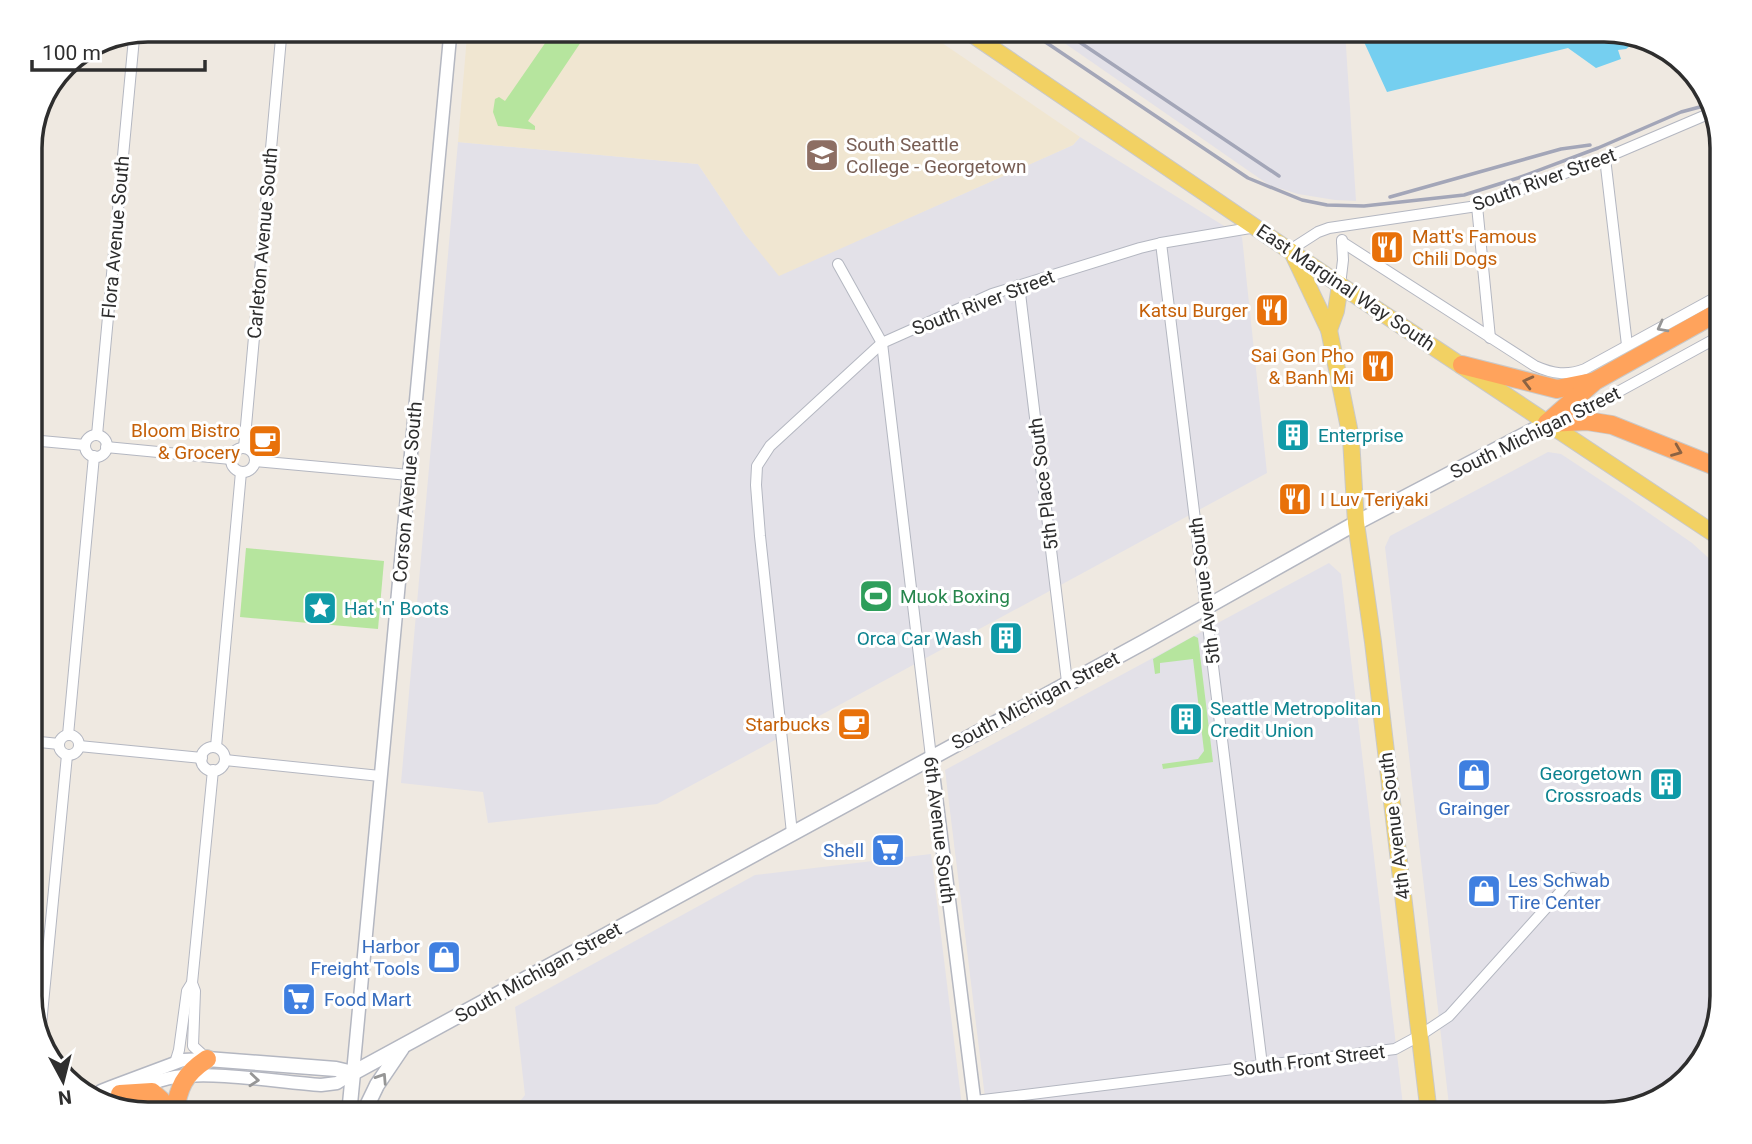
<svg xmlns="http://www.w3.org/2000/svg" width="1752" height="1144" font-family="Roboto,sans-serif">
<rect width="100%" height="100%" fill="#efe9e1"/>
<g fill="#e3e1e8">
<path d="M 1345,31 L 1356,201 L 1335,200 L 1298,194 L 1269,185 L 1050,33 Z"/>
<path d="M 1080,137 L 1242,237 L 1267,473 L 657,804 L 488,823 L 483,792 L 401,783 L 458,142 L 698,164 L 745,234 L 780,275 L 1073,145 Z"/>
<path d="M 1548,452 L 1561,454 L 1623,495 L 1692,543 L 1722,570 L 1722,996 L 1703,1061 L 1663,1099 L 1604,1114 L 1450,1114 L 1385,547 L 1390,536 Z"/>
<path d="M 1329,563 L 1341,574 L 1404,1114 L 987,1114 L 945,770 Z"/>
<path d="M 931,854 L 963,1114 L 510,1114 L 525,1095 L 515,1007 L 755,875 Z"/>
</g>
<path fill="#f0e6d1" d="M 929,34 L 1080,137 L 1073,145 L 779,276 L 745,234 L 698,164 L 458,142 L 467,36 Z"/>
<g fill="#b6e59e">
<path d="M 550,36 L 585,36 L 528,121 L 535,126 L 535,130 L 498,126 L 493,112 L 495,99 L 499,97 L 505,101 Z"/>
<path d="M 246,548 L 384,561 L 378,629 L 240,617 Z"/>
<path d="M 1194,636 L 1198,638 L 1213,762 L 1163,769 L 1162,764 L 1198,759 L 1204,751 L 1193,659 L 1160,663 L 1160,673 L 1155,674 L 1153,659 Z"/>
</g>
<path fill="#75cff0" d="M 1604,30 L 1638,40 L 1626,49 L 1618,50 L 1621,59 L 1596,68 L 1568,48 L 1387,92 L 1359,31 Z"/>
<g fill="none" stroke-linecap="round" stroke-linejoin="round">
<g stroke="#b4b7c1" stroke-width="12">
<g id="minor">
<path d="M 1605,158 L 1627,345"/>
<path d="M 1477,206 L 1490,338"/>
<path d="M 1342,242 L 1535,366 C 1553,374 1567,376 1585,369 L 1722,294"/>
<path d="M 1161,243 L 1262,1065"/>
<path d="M 1290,250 L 1318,232 L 1329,228 L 1477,206 L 1605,158 L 1713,112"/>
<path d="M 838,264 L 882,343 L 931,757"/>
<path d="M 1019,285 L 1067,682"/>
<path d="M 1340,285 L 1343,260 L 1342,240"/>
<path d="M 1564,416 L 1605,399 L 1722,335"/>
<path d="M 97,435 L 134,38"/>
<circle cx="96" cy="446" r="11"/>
<path d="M 30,440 L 85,445"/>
<path d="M 106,447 L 231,459"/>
<path d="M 244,448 L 281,38"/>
<circle cx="243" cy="460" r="12"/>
<path d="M 255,461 L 409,475"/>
<path d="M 68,735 L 94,456"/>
<circle cx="69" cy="745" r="10"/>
<path d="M 30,741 L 59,744"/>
<path d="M 79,746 L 202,758"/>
<path d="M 216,747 L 241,472"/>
<circle cx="213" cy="759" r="12"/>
<path d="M 225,760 L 380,776"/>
<path d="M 792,833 L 760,536 L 756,485 L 757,466 L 770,446 L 882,343 L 992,294 L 1140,248 L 1161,243 L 1256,227"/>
<path d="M 40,1035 L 67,755"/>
<path d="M 207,1059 L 193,1046 L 195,991 L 192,983 L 213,770"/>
<path d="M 175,1063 L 179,1050 L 187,991 L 192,983"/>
<path d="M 975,1101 L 1395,1049 L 1419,1036 L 1449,1016 L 1573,878"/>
</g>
</g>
<g stroke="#b4b7c1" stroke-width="15">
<g id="tertiary">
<path d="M 931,757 L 976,1114"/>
<path d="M 96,1099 C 124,1097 148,1081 175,1077 C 216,1071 278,1082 321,1085 L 337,1083 L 353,1073 L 450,37"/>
<path d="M 96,1099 L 101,1091 L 111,1087 L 183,1060 L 205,1059"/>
</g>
</g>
<g stroke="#b4b7c1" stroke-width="17">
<g id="secondary">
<path d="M 207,1059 L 336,1069 L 353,1073"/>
<path d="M 353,1073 L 1144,642 L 1356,523 L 1547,423"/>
<path d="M 349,1114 L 353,1073"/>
<path d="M 363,1114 L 377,1085 L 402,1048"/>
</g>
</g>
<g stroke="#c9c9c9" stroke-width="18">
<g id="primary">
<path d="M 970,33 L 1340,285 L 1722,539"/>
<path d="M 1292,252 L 1329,330 L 1351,438 L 1356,523 L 1373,642 L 1429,1114"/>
<path d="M 1329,330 L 1336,311 L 1340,285"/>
</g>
</g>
<g stroke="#c9c9c9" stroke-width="20">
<g id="motorway">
<path d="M 1462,365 L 1557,389 L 1592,382"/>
<path d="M 1547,423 L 1595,381 L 1722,310"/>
<path d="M 1547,423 L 1587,421 L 1612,425 L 1722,469"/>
<path d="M 120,1094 L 152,1092 L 161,1100 L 167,1114"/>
<path d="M 174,1114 C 179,1087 183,1075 207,1059"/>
</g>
</g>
<use href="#minor" stroke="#fff" stroke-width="10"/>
<use href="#tertiary" stroke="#fff" stroke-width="12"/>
<use href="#secondary" stroke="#fff" stroke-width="14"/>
<use href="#primary" stroke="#f2d163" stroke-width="16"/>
<use href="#motorway" stroke="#ffa35c" stroke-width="18"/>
<g stroke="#a3a6b8" stroke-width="3.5">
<path d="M 1032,33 L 1248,178 L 1302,200 L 1327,205 L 1364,206 L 1464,195 L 1518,178 L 1598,148 L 1681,112 L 1711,104"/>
<path d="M 1066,33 L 1279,176"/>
<path d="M 1390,197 L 1561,149 L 1590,145"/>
</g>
</g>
<defs><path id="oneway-chevron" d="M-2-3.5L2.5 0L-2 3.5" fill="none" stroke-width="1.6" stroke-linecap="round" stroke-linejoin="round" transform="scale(1.75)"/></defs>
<g stroke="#969696">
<use href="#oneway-chevron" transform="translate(1662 327) rotate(152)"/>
<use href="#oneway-chevron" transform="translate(382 1078) rotate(-57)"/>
<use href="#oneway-chevron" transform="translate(254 1080) rotate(5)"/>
</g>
<g stroke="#8c6343">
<use href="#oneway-chevron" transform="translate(1528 382) rotate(-166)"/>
<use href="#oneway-chevron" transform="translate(1677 451) rotate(22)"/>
</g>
<defs>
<g id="university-square" transform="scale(1.75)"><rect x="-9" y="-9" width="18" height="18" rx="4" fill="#8d6e63" stroke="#fff"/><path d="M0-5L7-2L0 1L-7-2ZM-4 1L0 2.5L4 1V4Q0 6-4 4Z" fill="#fff"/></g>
<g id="restaurant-square" transform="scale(1.75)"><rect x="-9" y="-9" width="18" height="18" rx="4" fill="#e8710a" stroke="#fff"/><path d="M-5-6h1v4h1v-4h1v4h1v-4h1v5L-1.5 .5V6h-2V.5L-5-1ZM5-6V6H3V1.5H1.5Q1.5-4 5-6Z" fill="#fff"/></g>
<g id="building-square" transform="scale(1.75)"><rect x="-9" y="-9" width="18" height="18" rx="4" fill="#0f9aa8" stroke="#fff"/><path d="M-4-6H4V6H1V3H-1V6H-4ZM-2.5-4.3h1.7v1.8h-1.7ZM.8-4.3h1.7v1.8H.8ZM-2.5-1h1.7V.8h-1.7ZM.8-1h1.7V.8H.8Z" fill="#fff"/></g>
<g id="cafe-square" transform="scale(1.75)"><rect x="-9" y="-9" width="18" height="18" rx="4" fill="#e8710a" stroke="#fff"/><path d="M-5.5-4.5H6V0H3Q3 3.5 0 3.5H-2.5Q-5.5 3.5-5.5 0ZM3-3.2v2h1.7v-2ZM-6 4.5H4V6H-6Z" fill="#fff"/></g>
<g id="stadium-square" transform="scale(1.75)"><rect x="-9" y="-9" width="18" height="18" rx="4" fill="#2e9e5b" stroke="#fff"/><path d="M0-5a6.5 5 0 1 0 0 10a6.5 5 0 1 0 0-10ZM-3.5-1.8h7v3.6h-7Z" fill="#fff"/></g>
<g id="sight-square" transform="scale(1.75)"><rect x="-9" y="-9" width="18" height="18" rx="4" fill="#0f9aa8" stroke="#fff"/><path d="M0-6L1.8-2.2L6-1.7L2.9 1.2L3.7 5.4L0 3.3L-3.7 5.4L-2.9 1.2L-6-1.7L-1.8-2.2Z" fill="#fff"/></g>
<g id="shop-square" transform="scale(1.75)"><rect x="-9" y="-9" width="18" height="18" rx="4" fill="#3f7fe0" stroke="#fff"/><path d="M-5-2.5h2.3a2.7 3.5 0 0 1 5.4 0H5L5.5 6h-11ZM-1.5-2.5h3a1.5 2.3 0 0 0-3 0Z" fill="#fff"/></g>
<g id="supermarket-square" transform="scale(1.75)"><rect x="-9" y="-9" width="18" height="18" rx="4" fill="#3f7fe0" stroke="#fff"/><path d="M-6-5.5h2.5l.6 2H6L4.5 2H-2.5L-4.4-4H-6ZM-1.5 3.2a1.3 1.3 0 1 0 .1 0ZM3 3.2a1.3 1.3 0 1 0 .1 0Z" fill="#fff"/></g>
</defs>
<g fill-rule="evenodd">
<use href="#university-square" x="822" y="155"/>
<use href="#restaurant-square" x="1387" y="247"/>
<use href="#restaurant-square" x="1272" y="310"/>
<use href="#restaurant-square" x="1378" y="366"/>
<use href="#building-square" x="1293" y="435"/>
<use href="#cafe-square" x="265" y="441"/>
<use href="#restaurant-square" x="1295" y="499"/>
<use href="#stadium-square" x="876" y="596"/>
<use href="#sight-square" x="320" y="608"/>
<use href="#building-square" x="1006" y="638"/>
<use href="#building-square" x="1186" y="719"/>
<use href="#cafe-square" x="854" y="724"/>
<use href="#shop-square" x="1474" y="775"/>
<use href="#building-square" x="1666" y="784"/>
<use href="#supermarket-square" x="888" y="850"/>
<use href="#shop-square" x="1484" y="891"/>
<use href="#shop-square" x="444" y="957"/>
<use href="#supermarket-square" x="299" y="999"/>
</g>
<g text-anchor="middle" stroke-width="6" stroke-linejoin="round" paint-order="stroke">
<g font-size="19" fill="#785e54" stroke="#fff" text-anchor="start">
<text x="846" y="151">South Seattle<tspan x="846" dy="22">College - Georgetown</tspan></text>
</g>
<g font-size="19" fill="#2e2e2e" stroke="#fff">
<text transform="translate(1544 179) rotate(-20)" y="7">South River Street</text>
<text transform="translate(115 237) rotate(-85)" y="7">Flora Avenue South</text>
<text transform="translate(262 243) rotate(-85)" y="7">Carleton Avenue South</text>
<text transform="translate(1346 287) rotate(34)" y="7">East Marginal Way South</text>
<text transform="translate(983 302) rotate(-21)" y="7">South River Street</text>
<text transform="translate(1535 432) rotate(-26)" y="7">South Michigan Street</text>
<text transform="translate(1043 484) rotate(-97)" y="7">5th Place South</text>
<text transform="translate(407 492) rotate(-85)" y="7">Corson Avenue South</text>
<text transform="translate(1204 591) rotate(-97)" y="7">5th Avenue South</text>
<text transform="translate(1035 700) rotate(-28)" y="7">South Michigan Street</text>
<text transform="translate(1394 826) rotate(-97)" y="7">4th Avenue South</text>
<text transform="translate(940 830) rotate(83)" y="7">6th Avenue South</text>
<text transform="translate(538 972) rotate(-29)" y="7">South Michigan Street</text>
<text transform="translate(1309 1060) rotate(-7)" y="7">South Front Street</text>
</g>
<g font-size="19" fill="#c56008" stroke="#fff" text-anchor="end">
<text x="1412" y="243" text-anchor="start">Matt's Famous<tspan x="1412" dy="22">Chili Dogs</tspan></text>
<text x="1248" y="317">Katsu Burger</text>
<text x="1354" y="362">Sai Gon Pho<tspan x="1354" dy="22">&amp; Banh Mi</tspan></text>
<text x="240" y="437">Bloom Bistro<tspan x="240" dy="22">&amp; Grocery</tspan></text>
<text x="1320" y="506" text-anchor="start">I Luv Teriyaki</text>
<text x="830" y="731">Starbucks</text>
</g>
<g font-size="19" fill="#0d838f" stroke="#fff" text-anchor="start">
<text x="1318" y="442">Enterprise</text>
<text x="344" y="615">Hat 'n' Boots</text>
<text x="982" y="645" text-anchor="end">Orca Car Wash</text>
<text x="1210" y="715">Seattle Metropolitan<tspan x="1210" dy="22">Credit Union</tspan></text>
<text x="1642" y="780" text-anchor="end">Georgetown<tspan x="1642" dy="22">Crossroads</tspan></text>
</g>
<g font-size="19" fill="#27864d" stroke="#fff" text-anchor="start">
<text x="900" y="603">Muok Boxing</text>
</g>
<g font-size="19" fill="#366cbe" stroke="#fff" text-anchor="end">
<text x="1474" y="815" text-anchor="middle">Grainger</text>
<text x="864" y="857">Shell</text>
<text x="1508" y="887" text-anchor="start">Les Schwab<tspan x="1508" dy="22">Tire Center</tspan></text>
<text x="420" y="953">Harbor<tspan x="420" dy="22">Freight Tools</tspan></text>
<text x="324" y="1006" text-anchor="start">Food Mart</text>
</g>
</g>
<path d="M0 0H1752V1144H0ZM148 42H1604A106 106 0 0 1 1710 148V996A106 106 0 0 1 1604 1102H148A106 106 0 0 1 42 996V148A106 106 0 0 1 148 42Z" fill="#fff" fill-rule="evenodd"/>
<path fill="none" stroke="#2e2e2e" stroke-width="3.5" d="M148 42H1604A106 106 0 0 1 1710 148V996A106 106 0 0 1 1604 1102H148A106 106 0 0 1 42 996V148A106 106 0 0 1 148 42Z"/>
<g transform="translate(63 1081) rotate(173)" stroke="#ffffff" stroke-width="5" paint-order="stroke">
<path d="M0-5L12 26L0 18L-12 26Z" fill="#2e2e2e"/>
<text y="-10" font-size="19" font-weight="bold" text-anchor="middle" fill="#2e2e2e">N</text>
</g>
<path d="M32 60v10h173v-10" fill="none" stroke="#2e2e2e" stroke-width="3.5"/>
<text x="42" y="60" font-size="21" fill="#2e2e2e" stroke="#ffffff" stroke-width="5" paint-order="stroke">100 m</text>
</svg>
